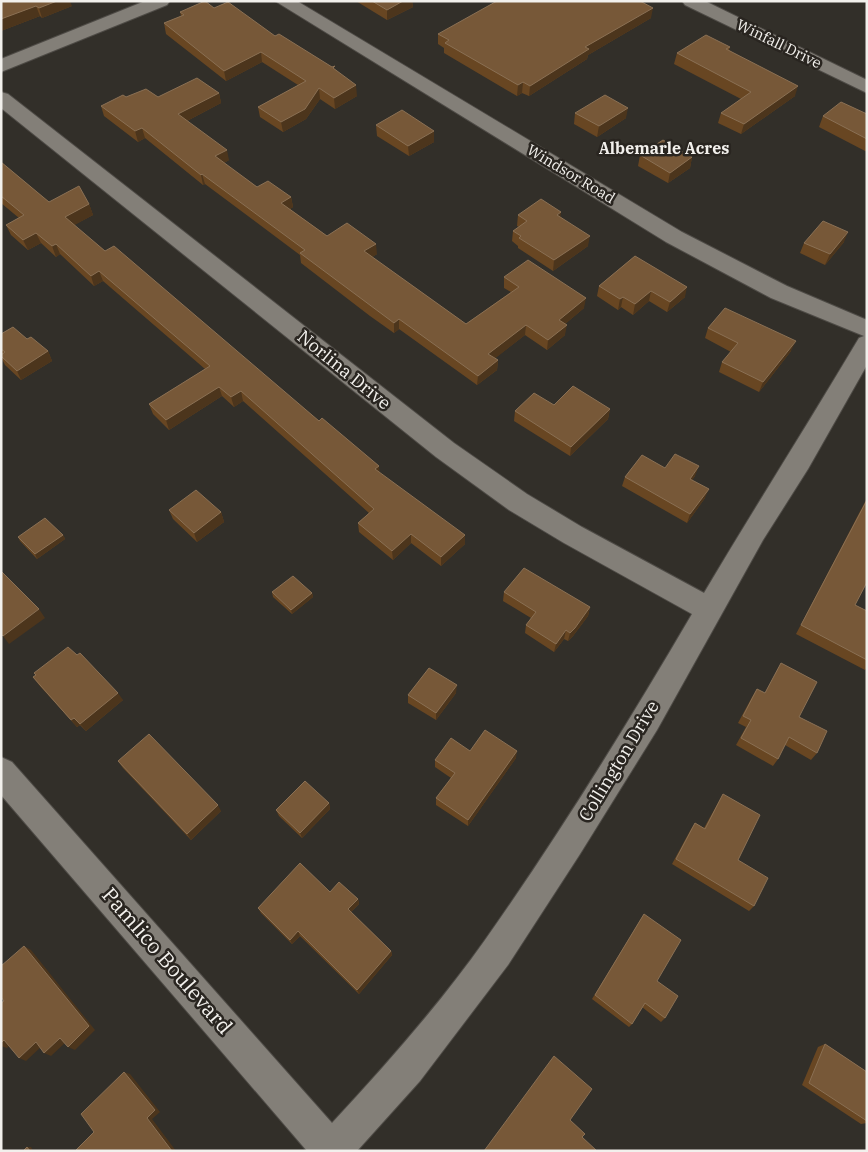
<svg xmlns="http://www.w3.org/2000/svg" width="868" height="1152" font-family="'IBM Plex Serif',serif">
<rect width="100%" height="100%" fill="#322f29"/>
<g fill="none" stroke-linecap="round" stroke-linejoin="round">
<g stroke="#4e4b46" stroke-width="2">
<g id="street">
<path d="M 145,1 L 170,1 L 167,5 L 1,72 L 1,59 Z"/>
<path d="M 275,1 L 297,1 L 682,232 L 787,286 L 867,320 L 867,365 L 808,469 L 763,540 L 657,730 L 580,854 L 508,965 L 420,1081 L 357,1151 L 307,1151 L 1,795 L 1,757 L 12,762 L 332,1123 C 386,1065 439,1005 485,940 C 559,835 627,725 692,614 L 564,543 L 509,510 L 436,457 L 1,108 L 1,92 L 8,94 L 454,443 L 527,494 L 582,527 L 704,593 C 755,507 808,424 859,338 L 864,336 L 771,298 L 666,242 Z"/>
<path d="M 682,1 L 705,1 L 867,80 L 867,93 L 685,5 Z"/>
</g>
</g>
<use href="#street" fill="#837f78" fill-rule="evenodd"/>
</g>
<g fill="#684622">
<path d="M 1,1 L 72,6 L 42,18 L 40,16 L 1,31 Z"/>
<path d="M 356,1 L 412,1 L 413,7 L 387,20 Z"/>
<path d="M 214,8 L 275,36 L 335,69 L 357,96 L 335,109 L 320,99 L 306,119 L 283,132 L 260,117 L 258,107 L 298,85 L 262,62 L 226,81 L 166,34 L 164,23 L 181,16 L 180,12 Z"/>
<path d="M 651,18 L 588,55 L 587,59 L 529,96 L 522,93 L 517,96 L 444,53 L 444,48 L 438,44 L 438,34 Z"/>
<path d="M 730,47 L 729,50 L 795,96 L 741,134 L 718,123 L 721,113 L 741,99 L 674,64 L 677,53 Z"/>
<path d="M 219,93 L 221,103 L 187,121 L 229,160 L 224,163 L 257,187 L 291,197 L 293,207 L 290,209 L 327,236 L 377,254 L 372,257 L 466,324 L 511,292 L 504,288 L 504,277 L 584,308 L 565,324 L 565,335 L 547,350 L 525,335 L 495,358 L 498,360 L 497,370 L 477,385 L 399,329 L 394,333 L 370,316 L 301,263 L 300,255 L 205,184 L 203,185 L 145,138 L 138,142 L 104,116 L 101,106 L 126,97 L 158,97 Z"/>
<path d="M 575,113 L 626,118 L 597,137 L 574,124 Z"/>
<path d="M 867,114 L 867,152 L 819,127 L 823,116 Z"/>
<path d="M 376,125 L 434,142 L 409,156 L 377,136 Z"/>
<path d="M 640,155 L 692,157 L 690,168 L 668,183 L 638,166 Z"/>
<path d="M 1,162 L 49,202 L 89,204 L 93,215 L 74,225 L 105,251 L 319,421 L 379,466 L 379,473 L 465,544 L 441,566 L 411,543 L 393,560 L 359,532 L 358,523 L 369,513 L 243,401 L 234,407 L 222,396 L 169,430 L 153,414 L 149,404 L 205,369 L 103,281 L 94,286 L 60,254 L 56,257 L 41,243 L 28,250 L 11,235 L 6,225 L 19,218 L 1,203 Z"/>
<path d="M 518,215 L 561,217 L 588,246 L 553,271 L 518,248 L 518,246 L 512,241 L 513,231 L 519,227 L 517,226 Z"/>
<path d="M 844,242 L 825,265 L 800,253 L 804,243 Z"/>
<path d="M 635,256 L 685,297 L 667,312 L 649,301 L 633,315 L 621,307 L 618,310 L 597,296 L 599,286 Z"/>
<path d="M 708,328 L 791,351 L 759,392 L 719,372 L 722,362 L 731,352 L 705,338 Z"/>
<path d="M 1,334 L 27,339 L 48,351 L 52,361 L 21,380 L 5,365 L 1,357 L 1,355 L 2,354 L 1,353 Z"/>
<path d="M 554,405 L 610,409 L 608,419 L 570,456 L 514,421 L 515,411 Z"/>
<path d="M 665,468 L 695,476 L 692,480 L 705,498 L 687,523 L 622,486 L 625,477 Z"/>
<path d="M 867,498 L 867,582 L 855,605 L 867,611 L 867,667 L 865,670 L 796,634 Z"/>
<path d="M 169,510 L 221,512 L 224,522 L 197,542 L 173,519 Z"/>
<path d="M 63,535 L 65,539 L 37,559 L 20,541 L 18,537 Z"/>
<path d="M 272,592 L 312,593 L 313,597 L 292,614 L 273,597 Z"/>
<path d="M 504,592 L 590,607 L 588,616 L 573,636 L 568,641 L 564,639 L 554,652 L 525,633 L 526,625 L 531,618 L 503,601 Z"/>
<path d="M 781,663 L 799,717 L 817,753 L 811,760 L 785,745 L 778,759 L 773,766 L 736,745 L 746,727 L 738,723 L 752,697 L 757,689 L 765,693 Z"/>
<path d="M 34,673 L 123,700 L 86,731 L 80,725 L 77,727 L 39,685 L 33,677 L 36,675 Z"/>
<path d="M 456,693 L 436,720 L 408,703 L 408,695 Z"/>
<path d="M 516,758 L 468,826 L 436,805 L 436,798 L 451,778 L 435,767 L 435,760 Z"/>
<path d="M 118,761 L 221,811 L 191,840 L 123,768 Z"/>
<path d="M 723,794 L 738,860 L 754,906 L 749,911 L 672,864 L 691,829 L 695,823 L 704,828 L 719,801 Z"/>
<path d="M 329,803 L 330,809 L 302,838 L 279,816 L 276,810 Z"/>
<path d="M 330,892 L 358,899 L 359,904 L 351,912 L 391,951 L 392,955 L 359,994 L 300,936 L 292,944 L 261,913 L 258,908 Z"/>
<path d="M 644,914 L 657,981 L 665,1018 L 661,1022 L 642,1007 L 632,1024 L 629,1027 L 592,999 Z"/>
<path d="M 825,1044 L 867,1072 L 867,1123 L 861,1124 L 802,1085 L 818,1047 Z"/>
</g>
<g fill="#4c351c">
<path d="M 57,1 L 70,1 L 72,6 L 42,18 L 39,8 Z"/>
<path d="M 403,1 L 412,1 L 413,7 L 387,20 L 387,10 Z"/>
<path d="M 36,6 L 40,16 L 1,31 L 1,19 Z"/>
<path d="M 653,8 L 651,18 L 588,55 L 587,59 L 529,96 L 530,86 L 585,47 Z"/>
<path d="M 261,52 L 262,62 L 226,81 L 224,71 Z"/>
<path d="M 523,82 L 522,93 L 517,96 L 518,85 Z"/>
<path d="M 356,85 L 357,96 L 335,109 L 334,98 Z"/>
<path d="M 798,86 L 795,96 L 741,134 L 744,124 Z"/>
<path d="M 319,88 L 320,99 L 306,119 L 283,132 L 281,122 Z"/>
<path d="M 219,93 L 221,103 L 181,124 L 178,114 Z"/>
<path d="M 628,108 L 626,118 L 597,137 L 599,126 Z"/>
<path d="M 142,128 L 145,138 L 138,142 L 135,131 Z"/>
<path d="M 434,131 L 434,142 L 409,156 L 408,146 Z"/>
<path d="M 227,150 L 229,160 L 217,167 L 215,156 Z"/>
<path d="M 692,157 L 690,168 L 668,183 L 670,173 Z"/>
<path d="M 202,174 L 205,184 L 203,185 L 201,175 Z"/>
<path d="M 291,197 L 293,207 L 283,213 L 281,203 Z"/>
<path d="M 89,204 L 93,215 L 69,228 L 65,217 Z"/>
<path d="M 561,212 L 560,223 L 557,215 Z"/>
<path d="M 848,232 L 844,242 L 825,265 L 830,254 Z"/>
<path d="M 36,233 L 41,243 L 28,250 L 23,240 Z"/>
<path d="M 590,236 L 588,246 L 553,271 L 554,260 Z"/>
<path d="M 56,244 L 60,254 L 56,257 L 52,246 Z"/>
<path d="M 376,244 L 377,254 L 365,262 L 364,251 Z"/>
<path d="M 99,271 L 103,281 L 94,286 L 91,276 Z"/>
<path d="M 687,287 L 685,297 L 667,312 L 670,302 Z"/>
<path d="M 651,291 L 649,301 L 633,315 L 635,304 Z"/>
<path d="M 623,297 L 621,307 L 618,310 L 620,299 Z"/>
<path d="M 586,298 L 584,308 L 558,330 L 559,320 Z"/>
<path d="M 399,319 L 399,329 L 394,333 L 394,323 Z"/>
<path d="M 526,325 L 525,335 L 488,364 L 488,354 Z"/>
<path d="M 567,325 L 565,335 L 547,350 L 548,340 Z"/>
<path d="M 796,341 L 791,351 L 759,392 L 763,382 Z"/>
<path d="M 48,351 L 52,361 L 21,380 L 17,371 Z"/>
<path d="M 498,360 L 497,370 L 477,385 L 478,376 Z"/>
<path d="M 219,387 L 222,396 L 169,430 L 166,420 Z"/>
<path d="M 241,391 L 243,401 L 234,407 L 231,397 Z"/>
<path d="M 610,409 L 608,419 L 570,456 L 571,447 Z"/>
<path d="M 379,466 L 380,475 L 375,469 Z"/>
<path d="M 699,466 L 695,476 L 686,488 L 690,479 Z"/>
<path d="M 709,489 L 705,498 L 687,523 L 690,514 Z"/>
<path d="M 221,512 L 224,522 L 197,542 L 194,533 Z"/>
<path d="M 411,534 L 411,543 L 393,560 L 392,551 Z"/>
<path d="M 63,535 L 65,539 L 37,559 L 35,554 Z"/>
<path d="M 465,535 L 465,544 L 441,566 L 441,557 Z"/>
<path d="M 312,593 L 313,597 L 292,614 L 291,610 Z"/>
<path d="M 590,607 L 588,616 L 573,636 L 568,641 L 570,633 Z"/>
<path d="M 39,609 L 45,618 L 9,644 L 3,636 Z"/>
<path d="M 566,630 L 564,639 L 554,652 L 556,644 Z"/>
<path d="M 457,685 L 456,693 L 436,720 L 436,713 Z"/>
<path d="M 118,693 L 123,700 L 86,731 L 80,724 Z"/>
<path d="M 74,718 L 80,725 L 77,727 L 71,720 Z"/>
<path d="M 517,751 L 516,758 L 468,826 L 468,820 Z"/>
<path d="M 329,803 L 330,809 L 302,838 L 300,833 Z"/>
<path d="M 218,805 L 221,811 L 191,840 L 187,834 Z"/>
<path d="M 358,899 L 359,904 L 349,914 L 348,909 Z"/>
<path d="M 298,931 L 300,936 L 292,944 L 290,940 Z"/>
<path d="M 24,946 L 31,950 L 95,1030 L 75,1050 L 68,1047 Z"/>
<path d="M 391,951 L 392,955 L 359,994 L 357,990 Z"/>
<path d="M 60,1038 L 67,1041 L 51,1056 L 44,1053 Z"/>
<path d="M 4,1040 L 12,1043 L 7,1048 L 1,1046 L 1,1043 Z"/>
<path d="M 36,1042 L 43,1045 L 26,1061 L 19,1058 Z"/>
<path d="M 124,1072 L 130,1074 L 160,1112 L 152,1119 L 176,1151 L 172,1151 L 147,1118 Z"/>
<path d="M 27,1147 L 31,1147 L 33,1151 L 30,1151 Z"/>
</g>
<g fill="#775838" stroke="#8a7054">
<path d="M 1,1 L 57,1 L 39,8 L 36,6 L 1,19 Z"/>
<path d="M 205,1 L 214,8 L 228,2 L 275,36 L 279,34 L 332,67 L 335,66 L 333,68 L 356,85 L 334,98 L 319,88 L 305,109 L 281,122 L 258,107 L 306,81 L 261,52 L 224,71 L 164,23 L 184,15 L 180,12 Z"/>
<path d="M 372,1 L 403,1 L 387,10 Z"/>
<path d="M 497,1 L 640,1 L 653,8 L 585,47 L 589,49 L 530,86 L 523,82 L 518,85 L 445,43 L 449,40 L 438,34 Z"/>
<path d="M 706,35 L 730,47 L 726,49 L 798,86 L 744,124 L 721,113 L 751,92 L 677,53 Z"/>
<path d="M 197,78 L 219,93 L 178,114 L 227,150 L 215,156 L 257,187 L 268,181 L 291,197 L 281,203 L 327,236 L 347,223 L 376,244 L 364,251 L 466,324 L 519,287 L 504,277 L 528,260 L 586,298 L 559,320 L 567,325 L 548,340 L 526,325 L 488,354 L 498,360 L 478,376 L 399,319 L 394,323 L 300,253 L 305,250 L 202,174 L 201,175 L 142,128 L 135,131 L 101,106 L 123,95 L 126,97 L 146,89 L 158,97 Z"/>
<path d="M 605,95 L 628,108 L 599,126 L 575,113 Z"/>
<path d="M 841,102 L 867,114 L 867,139 L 823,116 Z"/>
<path d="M 402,110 L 434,131 L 408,146 L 376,125 Z"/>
<path d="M 663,140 L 692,157 L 670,173 L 640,155 Z"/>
<path d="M 1,162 L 49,202 L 79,186 L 89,204 L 65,217 L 105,251 L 114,246 L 319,421 L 322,418 L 379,466 L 375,469 L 465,535 L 441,557 L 411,534 L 392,551 L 358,523 L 374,509 L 241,391 L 231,397 L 219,387 L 166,420 L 149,404 L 210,366 L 99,271 L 91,276 L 56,244 L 52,246 L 36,233 L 23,240 L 6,225 L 24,215 L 1,196 Z"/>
<path d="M 541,199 L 561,212 L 557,215 L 590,236 L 554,260 L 519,238 L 521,236 L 513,231 L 527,221 L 518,215 Z"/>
<path d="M 823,221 L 848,232 L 830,254 L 804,243 Z"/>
<path d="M 635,256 L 687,287 L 670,302 L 651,291 L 635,304 L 623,297 L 620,299 L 599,286 Z"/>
<path d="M 725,308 L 796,341 L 763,382 L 722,362 L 738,343 L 708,328 Z"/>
<path d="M 13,327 L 27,339 L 31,337 L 48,351 L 17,371 L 1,356 L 1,355 L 5,352 L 1,349 L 1,334 Z"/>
<path d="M 573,386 L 610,409 L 571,447 L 515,411 L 534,393 L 554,405 Z"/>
<path d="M 675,454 L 699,466 L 690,479 L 709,489 L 690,514 L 625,477 L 642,455 L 665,468 Z"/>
<path d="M 196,490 L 221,512 L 194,533 L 169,510 Z"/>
<path d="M 867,500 L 867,582 L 855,605 L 867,611 L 867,660 L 801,625 Z"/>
<path d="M 45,518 L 63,535 L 35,554 L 18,537 Z"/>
<path d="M 524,568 L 590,607 L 575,628 L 570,633 L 566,630 L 556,644 L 526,625 L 536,612 L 504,592 Z"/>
<path d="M 1,571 L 39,609 L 3,636 L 1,634 Z"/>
<path d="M 293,576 L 312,593 L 291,610 L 272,592 Z"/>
<path d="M 68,647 L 77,655 L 80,653 L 118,693 L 80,724 L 74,718 L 71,720 L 33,677 L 36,675 L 34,673 Z"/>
<path d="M 781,663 L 817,682 L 799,717 L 827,731 L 817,753 L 789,737 L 778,759 L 741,738 L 751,720 L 743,716 L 757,689 L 765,693 Z"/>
<path d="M 429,668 L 457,685 L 436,713 L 408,695 Z"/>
<path d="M 485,730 L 517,751 L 468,820 L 436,798 L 455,773 L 435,760 L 451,738 L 470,751 Z"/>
<path d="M 149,734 L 218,805 L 187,834 L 118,761 Z"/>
<path d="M 305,781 L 329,803 L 300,833 L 276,810 Z"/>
<path d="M 723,794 L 760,815 L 738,860 L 768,878 L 754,906 L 676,859 L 695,823 L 705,829 Z"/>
<path d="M 300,863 L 330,892 L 339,882 L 358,899 L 348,909 L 391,951 L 357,990 L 298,931 L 290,940 L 258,908 Z"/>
<path d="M 644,914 L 681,940 L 657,981 L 678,996 L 665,1018 L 645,1003 L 632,1024 L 595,995 Z"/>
<path d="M 24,946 L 89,1026 L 68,1047 L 60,1038 L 44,1053 L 36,1042 L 19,1058 L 4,1040 L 1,1043 L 1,1003 L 4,1001 L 1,997 L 1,966 Z"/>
<path d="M 825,1044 L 867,1072 L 867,1121 L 809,1083 Z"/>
<path d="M 554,1056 L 592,1089 L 570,1120 L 585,1134 L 582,1137 L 597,1151 L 484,1151 Z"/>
<path d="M 124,1072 L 155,1110 L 147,1118 L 172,1151 L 75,1151 L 94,1132 L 81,1114 Z"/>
<path d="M 27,1147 L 30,1151 L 23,1151 Z"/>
</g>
<g text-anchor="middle" stroke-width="5" stroke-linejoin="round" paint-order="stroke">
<g font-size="15" fill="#f2f0ec" stroke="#292520">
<text transform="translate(779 44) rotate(26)" y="5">Winfall Drive</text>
<text transform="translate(571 174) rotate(31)" y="5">Windsor Road</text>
</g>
<g font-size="16" font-weight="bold" fill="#f2f0ec" stroke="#292520">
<text x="664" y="154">Albemarle Acres</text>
</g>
<g font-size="18" fill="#f2f0ec" stroke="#292520">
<text transform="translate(344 370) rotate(39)" y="6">Norlina Drive</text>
<text transform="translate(619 761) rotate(-59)" y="6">Collington Drive</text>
</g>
<g font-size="21" fill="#f2f0ec" stroke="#292520">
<text transform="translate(167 961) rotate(49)" y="7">Pamlico Boulevard</text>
</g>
</g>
<rect width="868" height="1152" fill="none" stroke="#f2f0ec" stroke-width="5"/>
</svg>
